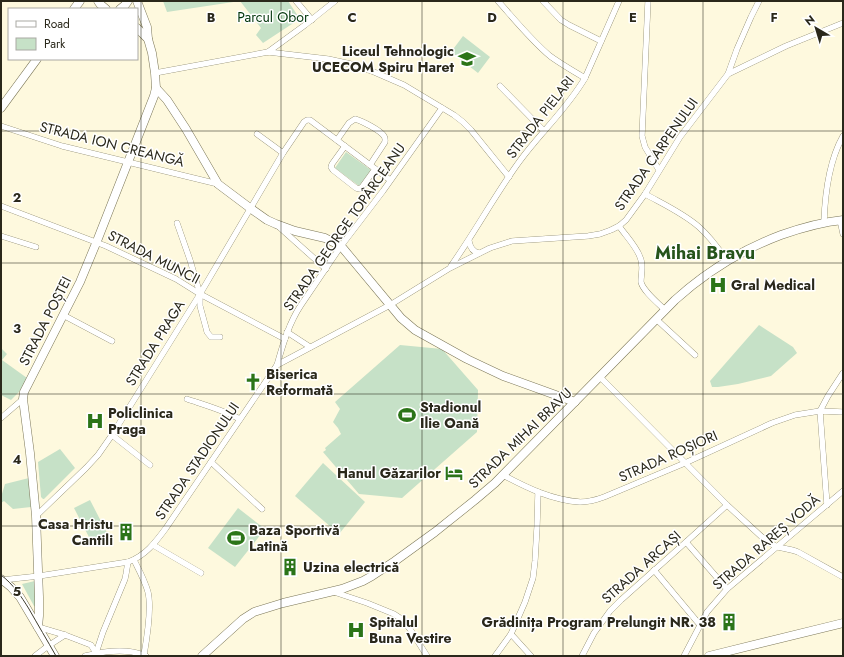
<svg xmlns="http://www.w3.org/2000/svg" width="844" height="657" font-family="Jost,sans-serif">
<rect width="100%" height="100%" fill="#fef9de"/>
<g fill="#c6e1c7">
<path d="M 163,1 L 288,1 L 298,16 L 295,22 L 263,43 L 256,35 L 261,28 L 240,1 L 167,12 Z"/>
<path d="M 463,36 L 490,57 L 478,73 L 451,52 Z"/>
<path d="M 346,152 L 371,170 L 359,186 L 335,168 Z"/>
<path d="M 759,325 L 793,347 L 797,353 L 771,376 L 738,384 L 718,387 L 712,387 L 710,381 Z"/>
<path d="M 400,345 L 442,349 L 478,390 L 477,432 L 402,498 L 359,494 L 323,452 L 326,450 L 325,448 L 341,434 L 338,428 L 333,422 L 340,409 L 335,402 Z"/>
<path d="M 1,348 L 7,354 L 2,360 L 27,378 L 19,392 L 11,400 L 1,395 Z"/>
<path d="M 60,449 L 75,468 L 44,499 L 43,499 L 41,497 L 38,462 Z"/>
<path d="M 323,463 L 365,502 L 339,534 L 295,496 Z"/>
<path d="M 29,478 L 31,507 L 13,509 L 4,501 L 1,503 L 1,497 L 5,484 Z"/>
<path d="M 90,500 L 107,533 L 91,541 L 74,508 Z"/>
<path d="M 238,508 L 265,529 L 235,567 L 208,548 Z"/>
<path d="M 35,581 L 36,607 L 34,606 L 22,584 Z"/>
</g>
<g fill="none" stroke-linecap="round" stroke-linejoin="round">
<g stroke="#7b7657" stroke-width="6">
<g id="street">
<path d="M 296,1 L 312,20"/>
<path d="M 498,1 C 515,20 531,40 550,56 C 561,64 573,71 585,78"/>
<path d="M 543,1 L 561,20 L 569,25 L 601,41"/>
<path d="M 648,1 L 642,136 L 645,147 L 659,170"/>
<path d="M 268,52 L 305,25 L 335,1"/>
<path d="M 155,73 L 268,52 L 328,59 L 351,64 L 374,72 L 404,85 L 454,115 L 463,122 L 471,130 L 509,177"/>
<path d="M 728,74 L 786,46 L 843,23"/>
<path d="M 500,86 L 544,131"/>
<path d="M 1,126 L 62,146 L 218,184"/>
<path d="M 257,134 L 283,153"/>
<path d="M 337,140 L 349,123 L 355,119 C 362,121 380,130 384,136 C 386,139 385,139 385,142 L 370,165"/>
<path d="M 345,146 L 332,164 L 331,167 L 333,170 L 356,188 L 360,189 L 362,187 L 375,169"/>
<path d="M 645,194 C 663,204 683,213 699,227 C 710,237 719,249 727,261"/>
<path d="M 1,206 L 106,246 L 176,279 L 200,294 L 285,339"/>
<path d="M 840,220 L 843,234"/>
<path d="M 824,222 C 825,193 829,161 843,136"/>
<path d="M 177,223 L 190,260 L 200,294 L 200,306 L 206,328 L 207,332 L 211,337 L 220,337"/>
<path d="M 278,226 L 326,269"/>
<path d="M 619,226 C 626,236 636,246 640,257 C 644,265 641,273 641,282 C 643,291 658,303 665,310"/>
<path d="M 1,236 L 36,247"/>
<path d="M 469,241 C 470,247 472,252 479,253"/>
<path d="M 451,266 C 475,232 495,195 519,162 C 540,133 567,109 585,78 L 619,1"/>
<path d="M 63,315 L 112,341"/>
<path d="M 656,319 L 695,355"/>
<path d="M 287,332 L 310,347"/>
<path d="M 277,365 C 283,344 289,323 301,305 L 341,246 L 383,191 L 442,108"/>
<path d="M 600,377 L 727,505 L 763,538 C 767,541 772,545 778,547 C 785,549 791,549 798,552 L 843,577"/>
<path d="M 187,399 C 205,405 223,410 240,419"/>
<path d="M 1,418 L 23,399"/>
<path d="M 112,435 L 150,465"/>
<path d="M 211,462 L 262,509"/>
<path d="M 503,475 C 527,488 552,500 580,502 C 588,502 596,500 604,497 L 685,463 L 772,423 L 795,415 L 820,411 L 843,412"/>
<path d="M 827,505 L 820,411 L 828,396 L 843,373"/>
<path d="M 36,516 L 86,468 L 98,455 L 112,435 L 200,294 L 283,153 L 304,122 L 307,120 L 310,120 L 390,180"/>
<path d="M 686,542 L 727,589"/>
<path d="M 153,545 L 201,573"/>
<path d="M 134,560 C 139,570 145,581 148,592 C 152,609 147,638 144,655"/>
<path d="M 654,570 L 700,625"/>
<path d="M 2,580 L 39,576 L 128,562 C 145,556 155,543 166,528 L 277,365 L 390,305 L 450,268 L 490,248 L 512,241 L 588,236 L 600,234 L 611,230 L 619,226 L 626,220 L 645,194 L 680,137 L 728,74 L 737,49 L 751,17 L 759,1"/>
<path d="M 334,592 L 367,603 L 394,614 L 400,618 L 410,629 L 427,656"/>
<path d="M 38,627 L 65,635 L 91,645 L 96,653"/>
<path d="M 511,634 L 531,656"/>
<path d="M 96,653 L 103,632 L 125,579 L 126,574 L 128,562"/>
<path d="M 35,656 L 48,646 L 65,635"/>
<path d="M 85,656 C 104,651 128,648 146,656"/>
<path d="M 495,656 L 511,634 L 525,602 L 533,578 L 535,561 L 537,527 L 538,492"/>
<path d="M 582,656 L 594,633 L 610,611 L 621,600 L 686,542 L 727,505"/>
<path d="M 684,656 L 707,612 L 727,589 L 843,491"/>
</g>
</g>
<g stroke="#7b7657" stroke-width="9">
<g id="secondary">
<path d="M 98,1 L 100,4 L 106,9"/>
<path d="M 74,9 L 80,1"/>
<path d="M 120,9 L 125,5 L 128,1"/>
<path d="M 137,28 L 148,39"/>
<path d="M 156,88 L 167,100 L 186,129 L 218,184 L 250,208 L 267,220 L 276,224 L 295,231 L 325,238 L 341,246 L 401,318 L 415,330 L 467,359 L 503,376 L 575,402"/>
<path d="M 1,108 L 37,59"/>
<path d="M 1,579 L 11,587 L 20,597 L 55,656"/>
<path d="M 38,627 L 39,616 L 39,597 L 36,516 L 30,453 L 23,399 L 24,392 L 80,282 L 97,241 L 154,96 L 156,88 L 155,73 L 152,53 L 148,39 L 147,27 L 137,1"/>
<path d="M 202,656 L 243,619 L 254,612 L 283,603 L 342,589 L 363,581 L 372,576 L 395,561 L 435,532 L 475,500 L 495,483 L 675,300 C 706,272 741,250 781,235 C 801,228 822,222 843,220"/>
<path d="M 709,656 L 843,623"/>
</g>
</g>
<use href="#street" stroke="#fff" stroke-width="5.5"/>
<use href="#secondary" stroke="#fff" stroke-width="8"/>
<path stroke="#3f3d2f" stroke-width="1" d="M 1,575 C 13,584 21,596 29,609 C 38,625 47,640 56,656"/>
</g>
<path fill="none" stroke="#2a281b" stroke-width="1" stroke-opacity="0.55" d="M 141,1 L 141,656M 281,1 L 281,656M 422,1 L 422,656M 563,1 L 563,656M 703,1 L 703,656M 1,131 L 843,131M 1,263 L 843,263M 1,394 L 843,394M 1,526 L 843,526"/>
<defs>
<g id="school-bare" transform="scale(1.38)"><path d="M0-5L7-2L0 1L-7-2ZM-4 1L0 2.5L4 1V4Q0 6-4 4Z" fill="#2b7418" stroke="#fff" stroke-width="2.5" paint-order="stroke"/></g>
<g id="hospital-bare" transform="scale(1.38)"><path d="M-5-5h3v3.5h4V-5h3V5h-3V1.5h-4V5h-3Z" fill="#2b7418" stroke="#fff" stroke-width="2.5" paint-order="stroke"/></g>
<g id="church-bare" transform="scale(1.38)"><path d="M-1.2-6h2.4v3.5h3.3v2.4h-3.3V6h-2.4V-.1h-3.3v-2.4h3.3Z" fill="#2b7418" stroke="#fff" stroke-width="2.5" paint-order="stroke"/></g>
<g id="stadium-bare" transform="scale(1.38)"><path d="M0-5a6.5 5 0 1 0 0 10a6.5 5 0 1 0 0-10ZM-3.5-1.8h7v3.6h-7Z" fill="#2b7418" stroke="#fff" stroke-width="2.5" paint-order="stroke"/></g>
<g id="hotel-bare" transform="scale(1.38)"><path d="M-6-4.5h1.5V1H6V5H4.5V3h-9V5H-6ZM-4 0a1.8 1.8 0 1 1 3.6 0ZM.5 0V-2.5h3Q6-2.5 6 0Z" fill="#2b7418" stroke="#fff" stroke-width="2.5" paint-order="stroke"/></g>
<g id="building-bare" transform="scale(1.38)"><path d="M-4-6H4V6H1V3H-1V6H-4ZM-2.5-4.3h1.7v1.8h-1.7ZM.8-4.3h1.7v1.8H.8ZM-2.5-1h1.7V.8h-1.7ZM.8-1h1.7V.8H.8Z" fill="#2b7418" stroke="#fff" stroke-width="2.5" paint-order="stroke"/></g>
</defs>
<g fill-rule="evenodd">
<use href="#school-bare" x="467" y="59"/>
<use href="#hospital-bare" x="718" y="285"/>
<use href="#church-bare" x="253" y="382"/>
<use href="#stadium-bare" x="407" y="415"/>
<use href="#hospital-bare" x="95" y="421"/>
<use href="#hotel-bare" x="454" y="473"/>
<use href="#building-bare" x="126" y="532"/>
<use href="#stadium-bare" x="236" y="538"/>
<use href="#building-bare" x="290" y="567"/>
<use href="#building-bare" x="729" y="622"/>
<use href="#hospital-bare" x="356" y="630"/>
</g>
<g text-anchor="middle" stroke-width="3" stroke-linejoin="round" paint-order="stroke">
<g font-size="14" fill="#00350a" stroke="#fff">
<text x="273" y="22">Parcul Obor</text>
</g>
<g font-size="14" font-weight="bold" fill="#2a281b" stroke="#fff" text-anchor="start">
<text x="454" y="56" text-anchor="end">Liceul Tehnologic<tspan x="454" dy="16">UCECOM Spiru Haret</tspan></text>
<text x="731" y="290">Gral Medical</text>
<text x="266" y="379">Biserica<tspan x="266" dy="16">Reformată</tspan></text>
<text x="420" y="412">Stadionul<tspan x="420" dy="16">Ilie Oană</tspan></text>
<text x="108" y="418">Policlinica<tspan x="108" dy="16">Praga</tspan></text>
<text x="441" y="478" text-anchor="end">Hanul Găzarilor</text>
<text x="113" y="529" text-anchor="end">Casa Hristu<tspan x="113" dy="16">Cantili</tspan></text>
<text x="249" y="535">Baza Sportivă<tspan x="249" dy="16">Latină</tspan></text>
<text x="303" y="572">Uzina electrică</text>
<text x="369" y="627">Spitalul<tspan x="369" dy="16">Buna Vestire</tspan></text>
<text x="716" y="627" text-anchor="end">Grădinița Program Prelungit NR. 38</text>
</g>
<g font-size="14" fill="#2a281b" stroke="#fff">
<text transform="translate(540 117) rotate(-52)" y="5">STRADA PIELARI</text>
<text transform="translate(112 144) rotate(14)" y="5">STRADA ION CREANGĂ</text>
<text transform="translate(656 154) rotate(-55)" y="5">STRADA CARPENULUI</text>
<text transform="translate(344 227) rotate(-55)" y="5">STRADA GEORGE TOPÂRCEANU</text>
<text transform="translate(154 257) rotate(27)" y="5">STRADA MUNCII</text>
<text transform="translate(45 321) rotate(-63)" y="5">STRADA POȘTEI</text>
<text transform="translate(155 343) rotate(-58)" y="5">STRADA PRAGA</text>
<text transform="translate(520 438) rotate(-44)" y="5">STRADA MIHAI BRAVU</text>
<text transform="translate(668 456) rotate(-24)" y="5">STRADA ROȘIORI</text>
<text transform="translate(197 461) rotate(-56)" y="5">STRADA STADIONULUI</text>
<text transform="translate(766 542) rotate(-41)" y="5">STRADA RAREȘ VODĂ</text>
<text transform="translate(641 567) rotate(-42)" y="5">STRADA ARCAȘI</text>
</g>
<g font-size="18" font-weight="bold" fill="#26541b" stroke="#fff">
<text x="705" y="259">Mihai Bravu</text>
</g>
</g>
<g font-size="13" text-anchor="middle" font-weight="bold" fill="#2a281b" stroke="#fff" stroke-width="3" stroke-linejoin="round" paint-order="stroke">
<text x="211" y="22">B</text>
<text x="352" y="22">C</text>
<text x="492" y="22">D</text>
<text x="633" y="22">E</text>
<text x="774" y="22">F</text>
<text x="17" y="202">2</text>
<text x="17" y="333">3</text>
<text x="17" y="464">4</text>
<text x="17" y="596">5</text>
</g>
<rect width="844" height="657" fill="none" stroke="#2a281b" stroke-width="4"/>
<rect x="8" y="8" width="130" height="52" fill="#ffffff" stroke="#aaa9a4"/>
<rect x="16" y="21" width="20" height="6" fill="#ffffff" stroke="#aaa9a4"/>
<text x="44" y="28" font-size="12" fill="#2a281b">Road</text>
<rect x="16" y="38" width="20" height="12" fill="#c6e1c7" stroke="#aaa9a4"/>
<text x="44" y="48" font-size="12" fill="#2a281b">Park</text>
<g transform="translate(816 28) rotate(322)" stroke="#ffffff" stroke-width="3" paint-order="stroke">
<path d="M0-3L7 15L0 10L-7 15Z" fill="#2a281b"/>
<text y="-6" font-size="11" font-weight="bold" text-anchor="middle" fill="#2a281b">N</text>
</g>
</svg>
